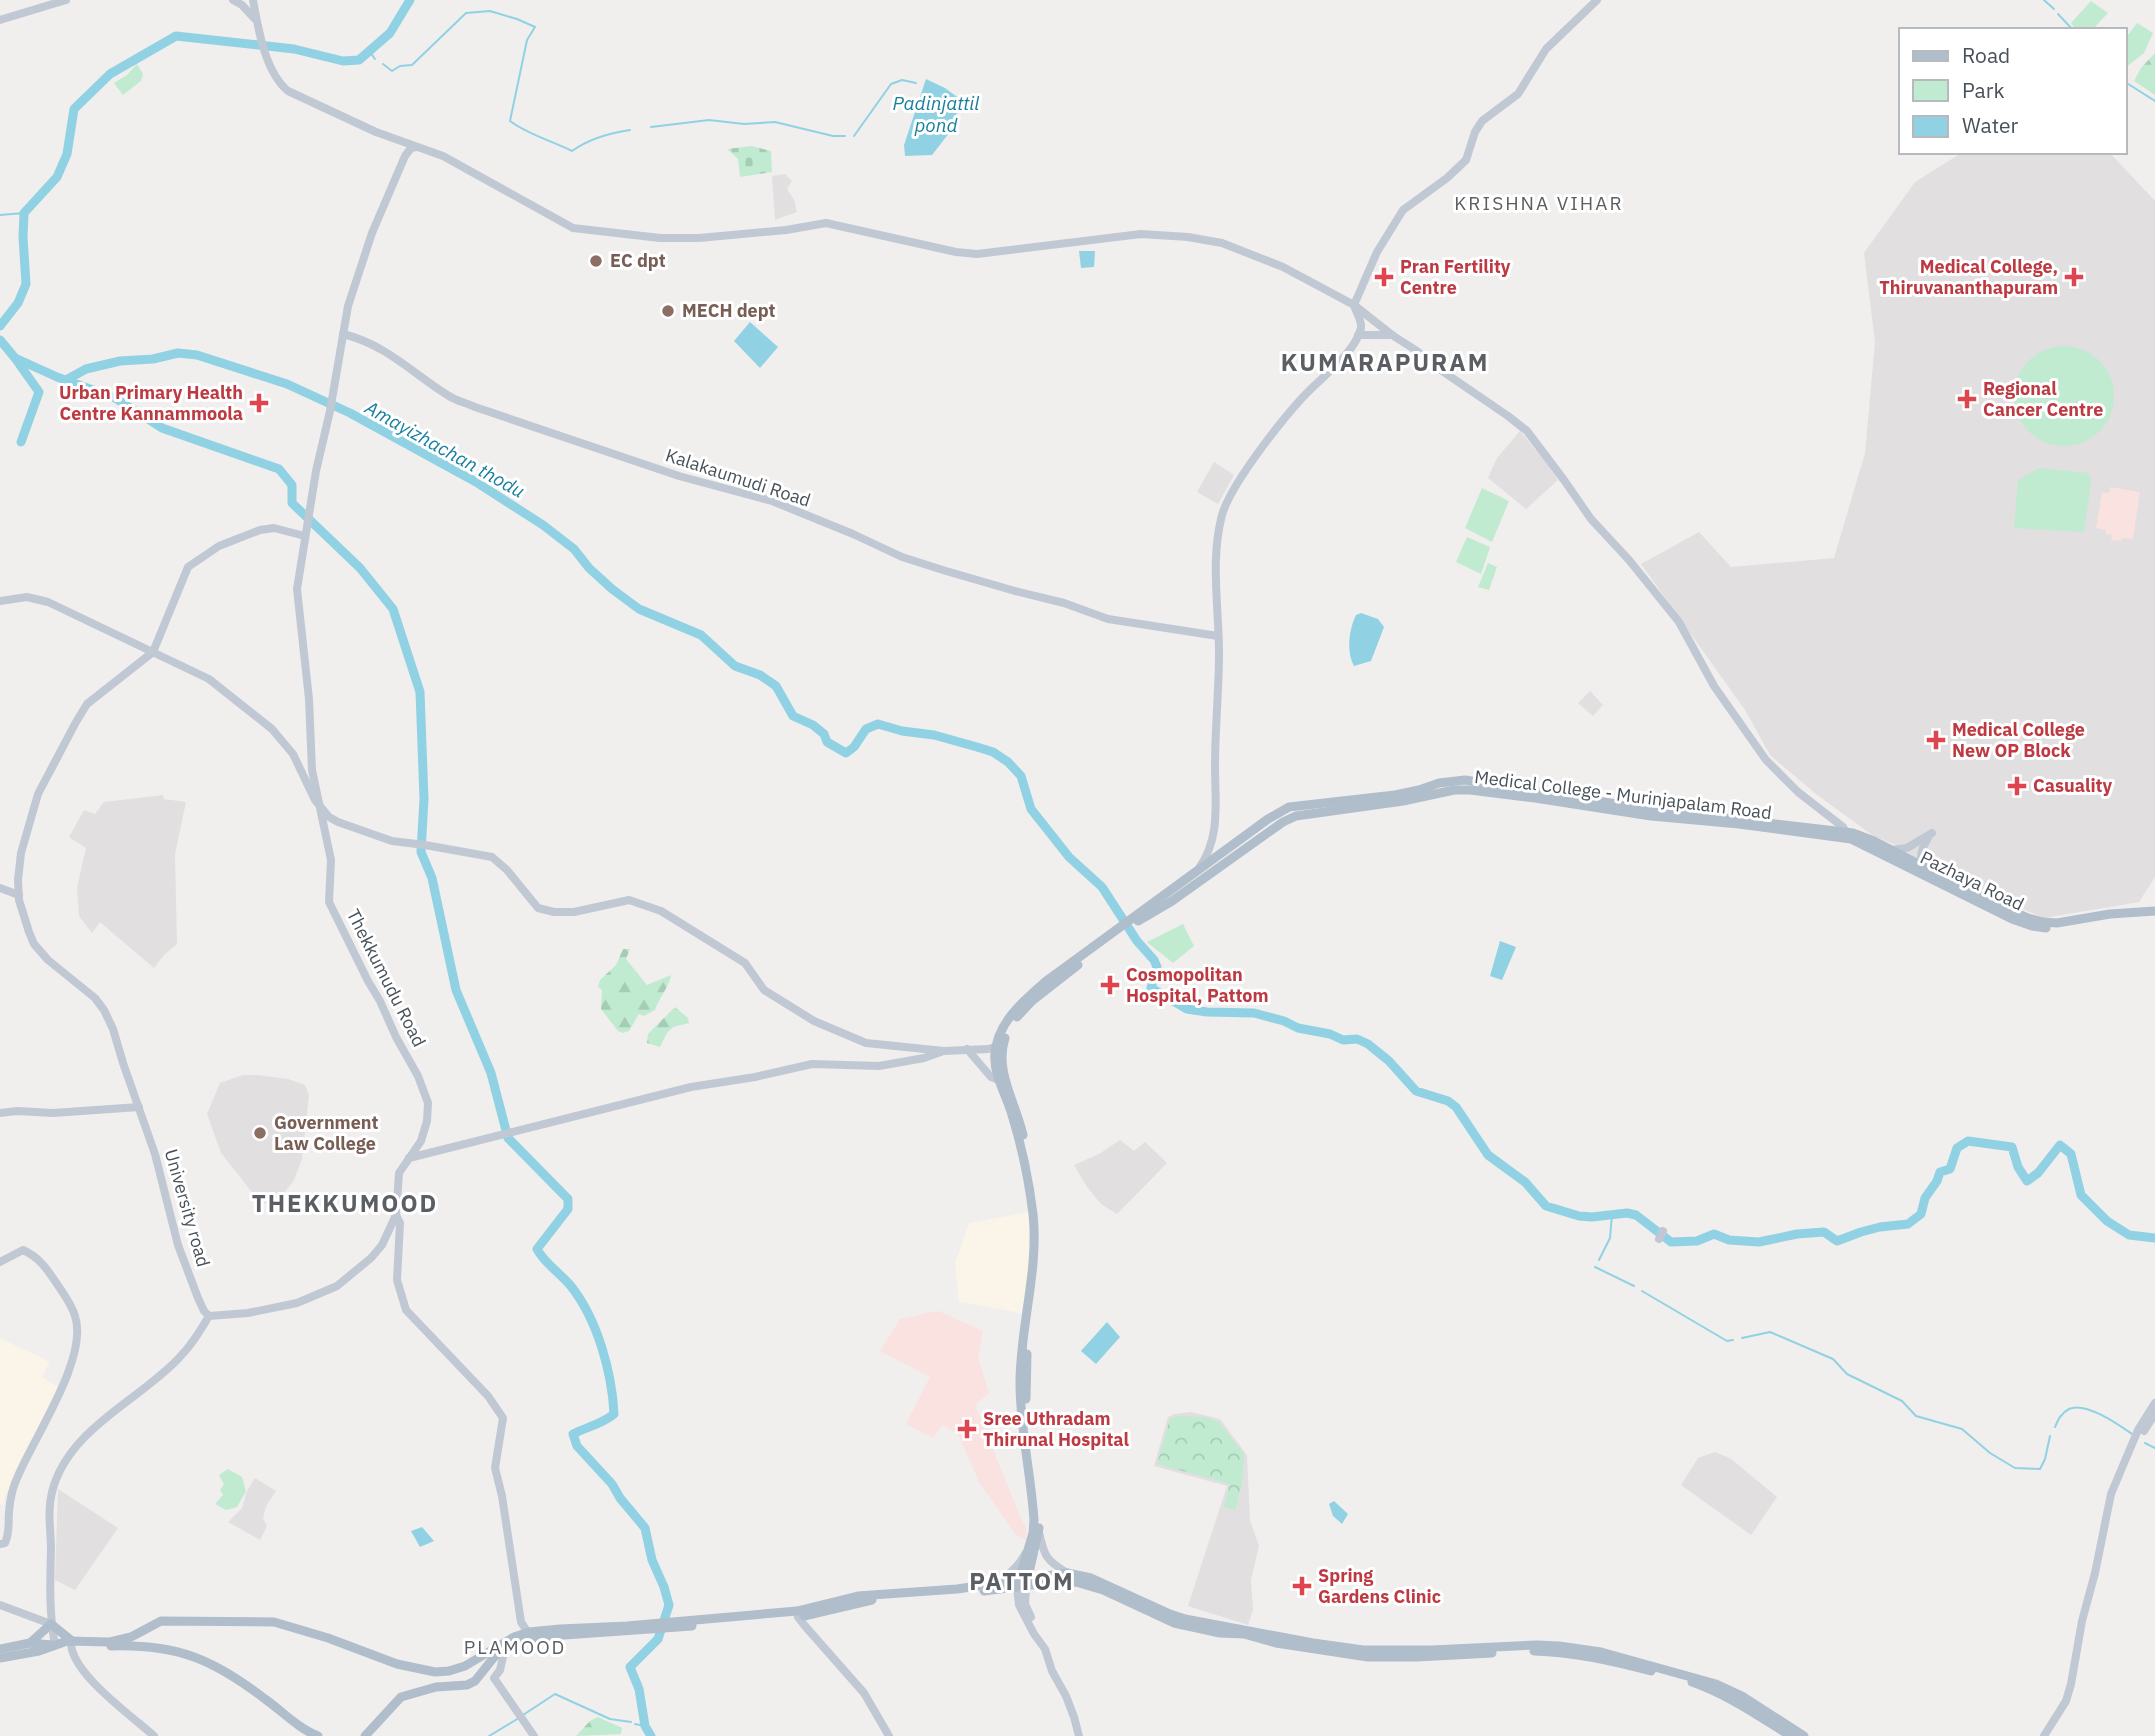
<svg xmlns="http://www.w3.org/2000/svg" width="2155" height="1736" font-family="'IBM Plex Sans',sans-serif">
<defs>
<pattern id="forest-firs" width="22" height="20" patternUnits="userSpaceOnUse" patternTransform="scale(1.75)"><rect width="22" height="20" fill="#c0ebd1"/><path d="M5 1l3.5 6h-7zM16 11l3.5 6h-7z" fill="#a6cbb6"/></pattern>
<pattern id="cemetery-stones" width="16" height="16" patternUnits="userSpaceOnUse" patternTransform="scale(1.75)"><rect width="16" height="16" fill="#c0ebd1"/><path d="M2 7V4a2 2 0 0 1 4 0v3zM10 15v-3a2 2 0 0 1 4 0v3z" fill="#a6cbb6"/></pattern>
<pattern id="park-crowns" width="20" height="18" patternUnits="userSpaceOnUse" patternTransform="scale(1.75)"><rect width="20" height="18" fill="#c0ebd1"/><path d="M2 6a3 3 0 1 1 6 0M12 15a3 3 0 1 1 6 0" fill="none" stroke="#a6cbb6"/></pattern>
</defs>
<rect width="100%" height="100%" fill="#f1eeee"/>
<g fill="#faf5e8">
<path d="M 1029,1212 L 1030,1252 L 1026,1314 L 959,1302 L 955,1264 L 969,1223 Z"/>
<path d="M 0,1338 L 50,1362 L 42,1377 L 58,1387 L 5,1496 L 4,1506 L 0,1504 Z"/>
</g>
<g fill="#e1dfdf">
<path d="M 1963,152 L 2109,152 L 2155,201 L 2155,877 L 2139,902 L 2044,918 L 1943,875 L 1895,845 L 1872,835 L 1816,794 L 1770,755 L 1745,710 L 1641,564 L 1699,532 L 1731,567 L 1834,558 L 1865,453 L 1875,342 L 1864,253 L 1915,182 Z"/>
<path d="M 785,174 L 792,181 L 787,189 L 794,200 L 797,212 L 775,220 L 772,176 Z"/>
<path d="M 1520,431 L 1545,461 L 1558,480 L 1526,509 L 1488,478 L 1497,458 Z"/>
<path d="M 1214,462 L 1234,475 L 1218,504 L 1197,492 Z"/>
<path d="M 1590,691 L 1603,705 L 1593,716 L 1578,703 Z"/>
<path d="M 163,795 L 164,799 L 186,802 L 175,854 L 177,944 L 164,955 L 154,968 L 100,922 L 92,933 L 79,916 L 77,888 L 86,848 L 69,837 L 84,810 L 95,814 L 104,802 Z"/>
<path d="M 243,1075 L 257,1075 L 288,1079 L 305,1085 L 309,1095 L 302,1159 L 294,1180 L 274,1206 L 259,1201 L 221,1153 L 207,1114 L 220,1083 Z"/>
<path d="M 1120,1140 L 1134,1151 L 1145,1142 L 1167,1163 L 1117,1214 L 1101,1204 L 1087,1187 L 1074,1165 L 1099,1154 Z"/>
<path d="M 1191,1412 L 1220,1419 L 1247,1455 L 1250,1520 L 1259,1546 L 1251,1580 L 1253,1610 L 1248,1625 L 1188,1606 L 1227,1486 L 1154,1466 L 1168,1417 L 1174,1414 Z"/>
<path d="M 1715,1452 L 1730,1458 L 1777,1497 L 1751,1535 L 1681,1485 L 1698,1458 Z"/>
<path d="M 255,1478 L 276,1491 L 266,1506 L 263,1518 L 267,1526 L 260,1540 L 228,1522 L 242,1508 L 247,1491 Z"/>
<path d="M 58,1489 L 118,1528 L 75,1590 L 55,1580 Z"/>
</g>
<g fill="#f9e2e0">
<path d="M 2110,487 L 2140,492 L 2133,539 L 2122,538 L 2121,541 L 2111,540 L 2112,535 L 2106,534 L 2106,530 L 2096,528 L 2102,492 L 2109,493 Z"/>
<path d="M 938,1311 L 983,1331 L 978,1357 L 989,1393 L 975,1405 L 1021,1519 L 1026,1527 L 1026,1540 L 1016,1535 L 979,1482 L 958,1434 L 942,1425 L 933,1438 L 906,1424 L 930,1377 L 880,1351 L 900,1319 Z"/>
</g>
<g fill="#c0ebd1">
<path d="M 2091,1 L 2108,13 L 2092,30 L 2076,30 L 2071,23 Z"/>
<path d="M 2137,23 L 2153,33 L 2144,53 L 2125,68 L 2125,39 Z"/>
<path d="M 137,64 L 143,74 L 141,81 L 123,95 L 114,83 L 127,75 Z"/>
<circle cx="2064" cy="396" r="50"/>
<path d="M 2039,468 L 2088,473 L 2091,480 L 2084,532 L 2014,528 L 2018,480 Z"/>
<path d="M 1482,488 L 1509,501 L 1492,542 L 1465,528 Z"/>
<path d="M 1467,537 L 1490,547 L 1481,574 L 1456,562 Z"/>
<path d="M 1488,563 L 1497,567 L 1489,590 L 1478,587 Z"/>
<path d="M 1183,924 L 1194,946 L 1173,963 L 1147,942 Z"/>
<path d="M 228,1469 L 242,1477 L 246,1491 L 237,1507 L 226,1510 L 215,1504 L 223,1495 L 220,1490 L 224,1484 L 219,1475 Z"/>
</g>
<g fill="url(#forest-firs)">
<path d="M 2155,53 L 2155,95 L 2134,81 L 2141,68 Z"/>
<path d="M 623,949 L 630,949 L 626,959 L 647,985 L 671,975 C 669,987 659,998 655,1010 L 644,1016 L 639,1014 L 629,1031 L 623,1033 L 618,1031 L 601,1009 L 602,990 L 598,987 L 600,980 L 616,965 Z"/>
<path d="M 675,1007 L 688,1018 L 689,1023 L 673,1027 L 667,1033 L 660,1047 L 647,1043 L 648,1034 Z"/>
<path d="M 598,1717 L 622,1728 L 621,1734 L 576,1736 L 590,1721 Z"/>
</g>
<path fill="url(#cemetery-stones)" d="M 752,146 L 771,151 L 772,172 L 740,177 L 738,159 L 727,149 Z"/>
<path fill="url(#park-crowns)" d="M 1179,1416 L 1205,1417 L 1219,1422 L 1244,1454 L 1242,1483 L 1235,1510 L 1224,1507 L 1230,1484 L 1157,1464 L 1170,1419 Z"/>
<g fill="#90d2e4">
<path d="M 926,79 L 945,88 L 960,99 L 953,128 L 932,155 L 905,156 L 904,145 Z"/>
<path d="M 1079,251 L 1095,251 L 1094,267 L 1081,268 Z"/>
<path d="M 750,322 L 778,347 L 760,368 L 734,341 Z"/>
<path d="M 1361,613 L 1378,619 L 1384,627 L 1371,661 L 1354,666 C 1346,652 1349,629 1356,615 Z"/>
<path d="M 1500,941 L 1516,947 L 1502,980 L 1490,976 Z"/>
<path d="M 1107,1322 L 1120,1337 L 1096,1364 L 1081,1351 Z"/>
<path d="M 1334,1501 L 1348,1514 L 1342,1524 L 1333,1516 L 1329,1504 Z"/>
<path d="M 422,1527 L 434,1541 L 420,1547 L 411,1531 Z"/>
</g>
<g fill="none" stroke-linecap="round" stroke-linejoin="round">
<g stroke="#90d2e4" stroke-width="2">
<path d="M 2044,0 L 2054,9"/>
<path d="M 2058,14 L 2073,30"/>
<path d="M 370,52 L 375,59"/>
<path d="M 383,64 L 392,71 L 400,66 L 412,65 L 466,13 L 490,11 L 517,19 L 535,27 L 527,40 L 510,121 C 527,134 552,141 572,151 C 589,139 609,133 630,130"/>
<path d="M 2125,82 L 2155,101"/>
<path d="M 651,127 L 709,120 L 744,124 L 775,122 L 833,136 L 845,136"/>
<path d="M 854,136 L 891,84 L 902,80 L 916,83"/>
<path d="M 0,215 L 24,213"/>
<path d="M 1599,1260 L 1610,1238 L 1612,1214"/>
<path d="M 1595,1267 L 1634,1286"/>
<path d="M 1642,1291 L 1727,1341 L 1733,1340"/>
<path d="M 1742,1338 L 1770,1332 L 1833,1359 L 1847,1374 L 1902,1401 L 1916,1416 L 1962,1429 L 1990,1453 L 2015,1468 L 2040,1469 L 2045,1459 L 2050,1436"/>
<path d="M 2055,1427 C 2058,1420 2061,1413 2069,1409 C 2085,1401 2119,1425 2132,1434"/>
<path d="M 2145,1443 L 2155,1448"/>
<path d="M 523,1715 L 555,1694 L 610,1719 L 631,1722"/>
<path d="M 635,1724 L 645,1726"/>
<path d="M 489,1736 L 519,1718"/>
</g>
<g stroke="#90d2e4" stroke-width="9">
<path d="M 0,326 L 18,303 L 26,284 L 23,237 L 24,213 L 57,177 L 67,154 L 74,109 L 110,74 L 176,36 L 294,49 L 343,61 L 359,60 L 390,33 L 410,0"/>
<path d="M 0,340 L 15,358 L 39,392 L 21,442"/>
<path d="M 15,358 L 57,377 L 115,398 L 162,428 L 279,469 L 292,485 L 292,503 L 360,568 L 393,609 L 420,692 L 424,799 L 421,852 L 432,878 L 456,990 L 491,1073 L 508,1138 L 568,1199 L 568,1209 L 537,1249 C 544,1263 560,1273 570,1285 C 597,1318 612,1372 614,1414 C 602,1424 587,1427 573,1434 L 577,1446 L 612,1484 L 620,1498 L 645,1528 L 652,1560 L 664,1587 L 669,1605 L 658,1639 L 630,1667 L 639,1689 L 645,1726 L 651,1736"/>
<path d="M 66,380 L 86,369 L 120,361 L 153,359 L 178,353 L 197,355 L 287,384 L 350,413 L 476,482 L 543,525 L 574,549 L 589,568 L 612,589 L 639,609 L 701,635 L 735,666 L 760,675 L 776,686 L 793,716 L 813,725 L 824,734 L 827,742 L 846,753 L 854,747 L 866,729 L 878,724 L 902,731 L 934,735 L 977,747 L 993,752 L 1008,762 L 1021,776 L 1031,809 L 1069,857 L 1102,887 L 1137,941 L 1154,960 L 1157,967 L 1151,988 L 1187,1009 L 1207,1012 L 1254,1013 L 1284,1021 L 1298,1028 L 1330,1034 L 1343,1040 L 1357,1039 L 1368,1044 L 1389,1061 L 1416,1091 L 1448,1101 L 1456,1107 L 1488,1155 L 1525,1182 L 1546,1206 L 1579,1216 L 1592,1217 L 1627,1213 L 1636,1215 L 1671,1242 L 1697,1241 L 1714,1234 L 1729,1240 L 1759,1242 L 1797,1234 L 1824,1232 L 1837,1241 L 1861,1232 L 1880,1227 L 1908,1224 L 1921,1214 L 1925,1198 L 1937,1181 L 1940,1172 L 1950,1169 L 1957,1148 L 1968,1141 L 2012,1147 L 2018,1167 L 2027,1181 L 2038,1173 L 2060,1145 L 2071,1154 L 2081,1195 L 2107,1221 L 2129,1235 L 2155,1238"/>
</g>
<g stroke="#c0c9d3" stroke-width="8">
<path d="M 233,0 L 242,5 L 254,18"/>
<path d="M 253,0 C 258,28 265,72 288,91 L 376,132 L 443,156 L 573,228 L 660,238 L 699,238 L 786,230 L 826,223 L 956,252 L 977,254 L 1141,234 L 1188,237 L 1222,243 L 1283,267 L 1354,305 L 1392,335 L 1417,351 L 1429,362 L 1508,416 L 1527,431 L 1564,480 L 1591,519 L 1629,560 L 1679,622 L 1714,686 L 1766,760 L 1798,792 L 1843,827 L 1848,835"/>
<path d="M 0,20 L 66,0"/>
<path d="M 1354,305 L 1377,252 L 1403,210 L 1447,178 L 1466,160 L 1475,132 L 1482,121 L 1518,94 L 1546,49 L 1597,0"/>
<path d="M 343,334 C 387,345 412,373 449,396 C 457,401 466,403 475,407 L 679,476 L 772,501 L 853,534 L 902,557 L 946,571 L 1015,591 L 1064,603 L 1108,619 L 1218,636"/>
<path d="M 1358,335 L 1392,335"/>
<path d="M 0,601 L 27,597 L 48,602 L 209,679 L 272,729 L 293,754 L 315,800 L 329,817 L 338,822 L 392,841 L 425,845 L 492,857 L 507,870 L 538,908 L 554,912 L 574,912 L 629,900 L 661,911 L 745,963 L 764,990 L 814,1021 L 866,1043 L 944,1051 L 988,1049 L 999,1046"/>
<path d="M 1892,850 L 1907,848 L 1932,833"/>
<path d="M 1923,867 C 1919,857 1922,847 1928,838"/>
<path d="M 1199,868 C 1221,838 1215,801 1215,765 C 1215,728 1219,691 1219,653 C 1219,608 1210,560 1222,515 C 1231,484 1280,422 1303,397 C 1320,378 1355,354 1361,328 C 1362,321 1357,314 1355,308"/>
<path d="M 0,888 L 19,895"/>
<path d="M 967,1049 L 991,1077 L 999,1080"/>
<path d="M 0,1113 L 17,1111 L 53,1113 L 139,1107"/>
<path d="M 409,1158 L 691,1087 L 755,1077 L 812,1064 L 879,1066 L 924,1058 L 941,1052"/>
<path d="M 396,1215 L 400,1223 L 397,1280 L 406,1310 L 488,1396 L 503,1418 L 495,1468 L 502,1496 L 521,1622 L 530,1636"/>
<path d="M 1659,1239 L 1663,1231"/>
<path d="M 0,1262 L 23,1250 C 39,1257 47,1269 57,1284 C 63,1293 72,1305 75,1316 C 89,1358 34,1437 18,1476 C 12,1488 10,1499 9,1512 C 8,1524 10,1532 5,1543 L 0,1544"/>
<path d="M 209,1316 L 248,1313 L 297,1303 L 337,1286 L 371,1258 L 382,1245 L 396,1215 L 399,1173 L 421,1141 L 427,1121 L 428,1103 L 418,1076 L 396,1037 L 380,1001 L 368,981 L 329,902 L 331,860 L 312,770 L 309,699 L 297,589 L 316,471 L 330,411 L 348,306 L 372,233 L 405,156 L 411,148 L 416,147"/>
<path d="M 209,1316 L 204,1311 L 198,1298 L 178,1245 L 155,1154 L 123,1063 L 113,1029 L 104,1010 L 95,998 L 48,960 L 34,944 L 29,932 L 19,900 L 18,880 L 21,853 L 38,794 L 76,722 L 87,704 L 153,652 L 188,567 L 219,546 L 260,530 L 274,528 L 305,536"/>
<path d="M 2144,1431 L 2155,1414"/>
<path d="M 1039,1532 C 1044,1556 1046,1560 1067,1573"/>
<path d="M 995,1583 C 1008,1575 1018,1568 1025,1554"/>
<path d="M 1026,1586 L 1025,1604 L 1031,1617"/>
<path d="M 1017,1587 L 1019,1605 L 1034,1634 L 1045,1649 L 1052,1671 L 1066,1696 L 1074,1717 L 1079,1736"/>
<path d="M 0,1605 L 51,1624"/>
<path d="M 797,1611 L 798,1617 L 805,1626 L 864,1693 L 889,1736"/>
<path d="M 71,1641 C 69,1672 132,1716 154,1736"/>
<path d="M 506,1644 L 500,1670 L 494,1678 L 534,1736"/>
<path d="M 55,1645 C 49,1614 50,1582 51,1550 C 51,1530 47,1512 52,1492 C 68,1429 137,1402 178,1359 C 191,1346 200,1331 209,1316"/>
<path d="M 2044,1736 L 2066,1701 L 2071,1684 L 2082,1621 L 2095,1573 L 2111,1494 L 2138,1430 L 2155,1403"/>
</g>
<g stroke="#b0bdcb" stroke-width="9">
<path d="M 1138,921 L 1172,901 L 1283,822 L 1296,816 L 1403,801 L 1454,790 L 1470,790 L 1535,798 L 1651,816 L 1739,824 L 1851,839 L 2012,919 L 2032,926 L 2046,928"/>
<path d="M 1017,1017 L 1032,1001 L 1078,965"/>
<path d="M 1005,1038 C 994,1071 1016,1103 1023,1135"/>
<path d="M 1026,1399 L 1027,1354"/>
<path d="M 1026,1586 L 1039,1528"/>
<path d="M 1017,1587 L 1033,1533 L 1034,1520 C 1031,1474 1020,1429 1020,1383 C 1020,1326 1039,1271 1033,1214 C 1029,1181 1022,1147 1012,1115 C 1007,1096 993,1075 995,1054 C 997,1023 1023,1001 1045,982 L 1268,819 L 1289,807 L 1395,795 L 1419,790 L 1439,783 L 1465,780 L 1648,809 L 1853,833 L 1874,841 L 1990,901 L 2028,918 L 2043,922 L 2057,923 L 2110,914 L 2155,911"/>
<path d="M 984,1591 L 1048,1583 L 1076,1582 L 1103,1590 L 1174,1623 L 1220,1633 L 1244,1634 L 1276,1643 L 1368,1657 L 1417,1657 L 1492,1653"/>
<path d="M 804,1616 L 872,1600"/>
<path d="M 30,1643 L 51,1624 L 72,1641"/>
<path d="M 111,1646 C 177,1644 213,1659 265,1699 C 282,1711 299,1729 318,1736"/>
<path d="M 0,1649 L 30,1643 L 52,1645"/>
<path d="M 1534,1651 C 1574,1652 1613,1661 1651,1671"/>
<path d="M 0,1658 L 39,1651 L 67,1641 L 110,1642 L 131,1637 L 161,1621 L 274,1622 L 328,1638 L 397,1664 L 435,1672 L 449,1671 L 465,1666 L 514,1637 L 529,1632 L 560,1629 L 627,1626 L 797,1611 L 858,1596 L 957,1589 L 1067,1573 L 1091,1578 L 1170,1614 L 1185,1619 L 1313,1643 L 1363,1650 L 1432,1650 L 1537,1645 L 1559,1646 L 1601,1652 L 1716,1684 L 1742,1696 L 1804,1736"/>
<path d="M 1692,1682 C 1729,1695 1758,1716 1791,1736"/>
<path d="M 365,1736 L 401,1697 L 436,1687 L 467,1685 L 475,1681 L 495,1656 L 506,1647 L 525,1640 L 550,1636 L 692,1626"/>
</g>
</g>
<g fill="#8d6e63" stroke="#fff" stroke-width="2.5">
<circle cx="596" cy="261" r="7"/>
<circle cx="668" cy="311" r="7"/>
<circle cx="260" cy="1133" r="7"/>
</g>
<g fill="#e0444e" stroke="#fff" stroke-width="2.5">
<path d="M1380.5 266.5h7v7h7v7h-7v7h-7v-7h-7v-7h7z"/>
<path d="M2070.5 266.5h7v7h7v7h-7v7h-7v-7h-7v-7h7z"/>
<path d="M1963.5 388.5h7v7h7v7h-7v7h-7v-7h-7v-7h7z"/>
<path d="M255.5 392.5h7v7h7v7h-7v7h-7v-7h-7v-7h7z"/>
<path d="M1932.5 729.5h7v7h7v7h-7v7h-7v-7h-7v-7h7z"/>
<path d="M2013.5 775.5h7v7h7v7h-7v7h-7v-7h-7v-7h7z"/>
<path d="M1106.5 974.5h7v7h7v7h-7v7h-7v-7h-7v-7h7z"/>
<path d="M963.5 1418.5h7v7h7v7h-7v7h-7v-7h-7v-7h7z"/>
<path d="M1298.5 1575.5h7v7h7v7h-7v7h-7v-7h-7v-7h7z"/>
</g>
<g text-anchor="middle" stroke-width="6" stroke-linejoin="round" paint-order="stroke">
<g font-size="18" font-weight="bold" fill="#785e54" stroke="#fff" text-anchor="start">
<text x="610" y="267">EC dpt</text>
<text x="682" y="317">MECH dept</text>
<text x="274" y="1129">Government<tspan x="274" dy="21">Law College</tspan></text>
</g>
<g font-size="18" font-weight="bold" fill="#be3a42" stroke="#fff" text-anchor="start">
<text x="1400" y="273">Pran Fertility<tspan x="1400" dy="21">Centre</tspan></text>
<text x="2058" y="273" text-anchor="end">Medical College,<tspan x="2058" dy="21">Thiruvananthapuram</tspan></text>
<text x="1983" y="395">Regional<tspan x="1983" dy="21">Cancer Centre</tspan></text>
<text x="243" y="399" text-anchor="end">Urban Primary Health<tspan x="243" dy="21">Centre Kannammoola</tspan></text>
<text x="1952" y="736">Medical College<tspan x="1952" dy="21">New OP Block</tspan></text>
<text x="2033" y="792">Casuality</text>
<text x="1126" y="981">Cosmopolitan<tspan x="1126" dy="21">Hospital, Pattom</tspan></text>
<text x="983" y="1425">Sree Uthradam<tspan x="983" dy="21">Thirunal Hospital</tspan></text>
<text x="1318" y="1582">Spring<tspan x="1318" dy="21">Gardens Clinic</tspan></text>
</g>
<g font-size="18" fill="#48515a" stroke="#fff">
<text transform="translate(738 478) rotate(18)" y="6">Kalakaumudi Road</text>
<text transform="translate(1623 795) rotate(7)" y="6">Medical College - Murinjapalam Road</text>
<text transform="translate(1972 881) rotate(26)" y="6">Pazhaya Road</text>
<text transform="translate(386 978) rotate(63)" y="6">Thekkumudu Road</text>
<text transform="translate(187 1208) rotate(74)" y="6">University road</text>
</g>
<g font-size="19" font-style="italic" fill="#18809d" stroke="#fff">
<text x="936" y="110">Padinjattil<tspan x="936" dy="22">pond</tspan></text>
<text transform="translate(445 449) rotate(29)" y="7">Amayizhachan thodu</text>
</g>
<g font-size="19" letter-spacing="2" fill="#5b5e62" stroke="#fff">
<text x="1539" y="210">KRISHNA VIHAR</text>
<text x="515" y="1654">PLAMOOD</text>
</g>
<g font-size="24" font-weight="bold" letter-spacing="2" fill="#5b5e62" stroke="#fff">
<text x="1385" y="371">KUMARAPURAM</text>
<text x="345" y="1212">THEKKUMOOD</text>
<text x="1022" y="1590">PATTOM</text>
</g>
</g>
<rect x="1899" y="28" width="228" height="126" fill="#ffffff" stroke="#b6b9bd" stroke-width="2"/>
<rect x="1913" y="51" width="35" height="10" fill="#b0bdcb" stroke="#b6b9bd" stroke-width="2"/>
<text x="1962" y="63" font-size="21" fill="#48515a">Road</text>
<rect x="1913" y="80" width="35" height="21" fill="#c0ebd1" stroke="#b6b9bd" stroke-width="2"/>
<text x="1962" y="98" font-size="21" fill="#48515a">Park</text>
<rect x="1913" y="116" width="35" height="21" fill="#90d2e4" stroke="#b6b9bd" stroke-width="2"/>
<text x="1962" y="133" font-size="21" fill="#48515a">Water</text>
</svg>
